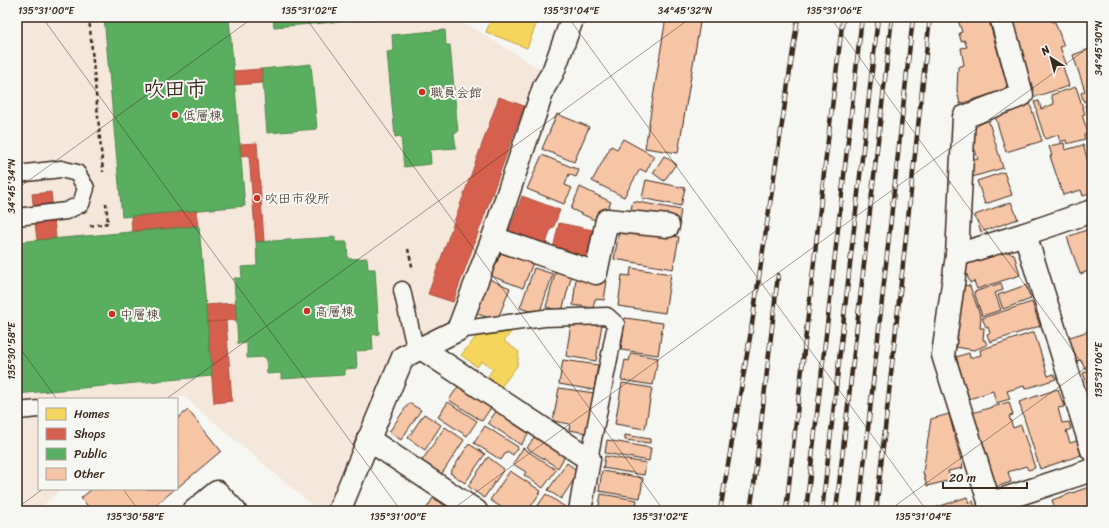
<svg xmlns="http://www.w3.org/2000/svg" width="1109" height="528" font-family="Sriracha,'Klee One',sans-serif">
<rect width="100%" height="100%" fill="#f6f6f2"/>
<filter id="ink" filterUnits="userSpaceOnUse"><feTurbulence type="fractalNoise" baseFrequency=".025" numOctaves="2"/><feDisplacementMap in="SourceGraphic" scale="8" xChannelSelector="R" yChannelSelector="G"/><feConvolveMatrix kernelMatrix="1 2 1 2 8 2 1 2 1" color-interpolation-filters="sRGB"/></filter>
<g filter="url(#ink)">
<path fill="#f6e7db" d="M 17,17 L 441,17 L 470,26 L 543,71 L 451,325 L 394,352 L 325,511 L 319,511 L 182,395 L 177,399 L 39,399 L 39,489 L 61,489 L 37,511 L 17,511 Z"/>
<g fill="#f6d55c" stroke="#bea249">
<path d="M 492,17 L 539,17 L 527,48 L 486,32 Z"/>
<path d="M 512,331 L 504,341 L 519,352 L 517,366 L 501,387 L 488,376 L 493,369 L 482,361 L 477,367 L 461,355 L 477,336 Z"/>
</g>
<g fill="#d6604d" stroke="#a8503f">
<path d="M 262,69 L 263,83 L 234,85 L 233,71 Z"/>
<path d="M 499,97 L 524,106 L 453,302 L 428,294 Z"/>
<path d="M 257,143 L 264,241 L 256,242 L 249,155 L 240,156 L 240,144 Z"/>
<path d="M 51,192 L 56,238 L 37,240 L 32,194 Z"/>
<path d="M 522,196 L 560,210 L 553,229 L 551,228 L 545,247 L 507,236 Z"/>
<path d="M 197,210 L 199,226 L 132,231 L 131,216 Z"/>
<path d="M 559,223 L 598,231 L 591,261 L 552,253 Z"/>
<path d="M 235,303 L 237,320 L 207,322 L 206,305 Z"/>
<path d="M 226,321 L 232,401 L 214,403 L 207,322 Z"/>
</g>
<g fill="#5aae61" stroke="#51864d">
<path d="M 104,17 L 229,17 L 245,206 L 122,217 Z"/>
<path d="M 273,17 L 386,17 L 386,18 L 274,27 Z"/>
<path d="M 445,30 L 446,45 L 450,45 L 458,132 L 454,133 L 456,148 L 430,150 L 431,164 L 404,167 L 401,136 L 395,137 L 387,52 L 393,51 L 392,35 Z"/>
<path d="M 311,64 L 317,129 L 267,133 L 262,69 Z"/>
<path d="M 199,226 L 212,376 L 17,394 L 17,242 Z"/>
<path d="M 335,237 L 335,242 L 347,242 L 348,259 L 367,258 L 368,269 L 375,269 L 379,334 L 372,335 L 373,350 L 356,351 L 357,368 L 345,369 L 345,375 L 281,379 L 281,373 L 267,374 L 266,357 L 247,358 L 247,343 L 238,344 L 234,278 L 242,278 L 241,267 L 257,266 L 256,242 Z"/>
</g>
<g fill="#f5c5a5" stroke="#3b2a1e">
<path d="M 666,17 L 701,17 L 678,153 L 645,148 Z"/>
<path d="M 960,17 L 988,17 L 1007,85 L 1004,90 L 960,104 L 957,91 L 958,67 L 964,65 L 961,48 L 967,47 L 964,40 L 961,41 L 959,33 L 962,32 L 959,23 Z"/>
<path d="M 1011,17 L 1050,17 L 1052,22 L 1055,22 L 1064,46 L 1060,47 L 1067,66 L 1063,67 L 1069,86 L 1034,97 L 1009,18 Z"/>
<path d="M 1092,48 L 1092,99 L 1084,102 L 1081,93 L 1085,91 L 1073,55 Z"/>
<path d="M 1076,87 L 1085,114 L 1082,115 L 1088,133 L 1084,135 L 1085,139 L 1067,144 L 1066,140 L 1060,142 L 1058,135 L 1045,139 L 1036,111 L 1037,110 L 1034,102 L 1039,101 L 1041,109 L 1054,104 L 1051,95 Z"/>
<path d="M 1092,103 L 1092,122 L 1091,122 L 1085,105 Z"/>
<path d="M 1030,104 L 1042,141 L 1006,152 L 995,116 Z"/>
<path d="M 557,114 L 589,127 L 574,162 L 542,149 Z"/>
<path d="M 988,119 L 1003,168 L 972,177 L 971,170 L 971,161 L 978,159 L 971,138 L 972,124 Z"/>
<path d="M 623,139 L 654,156 L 646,172 L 640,169 L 624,197 L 592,181 L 611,146 L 617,149 Z"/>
<path d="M 1064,143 L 1065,150 L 1083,145 L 1092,174 L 1092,181 L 1090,182 L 1092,193 L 1083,196 L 1081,190 L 1063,195 L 1050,156 L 1052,156 L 1049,146 Z"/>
<path d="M 542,155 L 579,170 L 576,177 L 569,174 L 565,185 L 572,188 L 564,204 L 527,189 Z"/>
<path d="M 664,156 L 676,164 L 664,181 L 653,173 Z"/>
<path d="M 1004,172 L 1012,195 L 985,204 L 977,181 Z"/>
<path d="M 646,180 L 685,188 L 681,206 L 642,198 Z"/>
<path d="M 580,187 L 611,202 L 601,223 L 571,209 Z"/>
<path d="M 633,201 L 681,210 L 679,222 L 630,213 Z"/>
<path d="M 1011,202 L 1018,219 L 981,232 L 975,215 Z"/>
<path d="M 620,227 L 679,237 L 673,269 L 614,259 Z"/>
<path d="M 1092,228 L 1092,270 L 1080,274 L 1067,237 Z"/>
<path d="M 503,248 L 534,260 L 523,288 L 491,276 Z"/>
<path d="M 1005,251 L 1014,254 L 1020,275 L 977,289 L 974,281 L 970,283 L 963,264 Z"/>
<path d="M 534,268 L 553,274 L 539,314 L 520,308 Z"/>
<path d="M 631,268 L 671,274 L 665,313 L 618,306 L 622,275 L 630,276 Z"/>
<path d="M 556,270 L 572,274 L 562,311 L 546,307 Z"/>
<path d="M 576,278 L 607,281 L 604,300 L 595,299 L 593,308 L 573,305 Z"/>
<path d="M 489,279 L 510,288 L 497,321 L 475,313 Z"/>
<path d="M 1001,283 L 1003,290 L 995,293 L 1001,310 L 982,316 L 974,292 Z"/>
<path d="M 962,285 L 970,286 L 981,318 L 980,328 L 984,328 L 983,340 L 985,340 L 987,345 L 974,350 L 956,347 Z"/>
<path d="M 1026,285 L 1031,299 L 1003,309 L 998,295 Z"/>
<path d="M 1032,302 L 1040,326 L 990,342 L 987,334 L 990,333 L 988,327 L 986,327 L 982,318 Z"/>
<path d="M 625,318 L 663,323 L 658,355 L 621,350 Z"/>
<path d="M 584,321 L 602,324 L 596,361 L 566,356 L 571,324 L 583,326 Z"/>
<path d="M 1092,330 L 1092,367 L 1085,369 L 1081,360 L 1075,361 L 1067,338 Z"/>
<path d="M 1034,332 L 1048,376 L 1054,374 L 1056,379 L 1025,389 L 1024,386 L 1007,391 L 1010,399 L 996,403 L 993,391 L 969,399 L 956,357 L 969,353 L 970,358 L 981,355 L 980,350 Z"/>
<path d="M 631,353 L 658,358 L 653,385 L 621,380 L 625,360 L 629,361 Z"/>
<path d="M 563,360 L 598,365 L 594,390 L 559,384 Z"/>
<path d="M 1092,370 L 1092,388 L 1089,389 L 1083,373 Z"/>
<path d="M 622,383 L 652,388 L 645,429 L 615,424 Z"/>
<path d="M 459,385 L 494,403 L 482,421 L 449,400 Z"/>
<path d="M 559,388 L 594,393 L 587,433 L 569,430 L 570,424 L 553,421 Z"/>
<path d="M 1058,389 L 1064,407 L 1058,408 L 1062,423 L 1069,422 L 1071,429 L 1066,431 L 1070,443 L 1077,441 L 1081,455 L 1040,469 L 1019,402 Z"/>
<path d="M 448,402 L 477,421 L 467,436 L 438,417 Z"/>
<path d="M 1009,402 L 1013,415 L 1009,416 L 1013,428 L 1021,425 L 1035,468 L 1028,470 L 1026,466 L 1008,472 L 1011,482 L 993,488 L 969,414 Z"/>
<path d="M 409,403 L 421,410 L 401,440 L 389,432 Z"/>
<path d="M 499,407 L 531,429 L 521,445 L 488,423 Z"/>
<path d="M 188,410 L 221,451 L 177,488 L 177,419 Z"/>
<path d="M 424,414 L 441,425 L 425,450 L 408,438 Z"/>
<path d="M 949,414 L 963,468 L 948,471 L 951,480 L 927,486 L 923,472 L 931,419 Z"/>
<path d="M 485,426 L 518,447 L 513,455 L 507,451 L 501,460 L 474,443 Z"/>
<path d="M 445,427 L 464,440 L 441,475 L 421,462 Z"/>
<path d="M 625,435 L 650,439 L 650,443 L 625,440 Z"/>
<path d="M 535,436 L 565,456 L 558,468 L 527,448 Z"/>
<path d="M 607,440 L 651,448 L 649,461 L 605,453 Z"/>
<path d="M 469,444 L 485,454 L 465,483 L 450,473 Z"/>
<path d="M 523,448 L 556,470 L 543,488 L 524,475 L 526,472 L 513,464 Z"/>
<path d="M 605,456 L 646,463 L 644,475 L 603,468 Z"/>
<path d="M 488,457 L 504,469 L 484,498 L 468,486 Z"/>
<path d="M 567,463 L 579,472 L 561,499 L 548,490 Z"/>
<path d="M 510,471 L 541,491 L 528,511 L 507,511 L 490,500 Z"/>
<path d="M 602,471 L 643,478 L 640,498 L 599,491 Z"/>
<path d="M 1092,486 L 1092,511 L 1056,511 L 1052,500 Z"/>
<path d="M 92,489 L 175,489 L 149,511 L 92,511 L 81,498 Z"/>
<path d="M 546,494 L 571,511 L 534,511 Z"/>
<path d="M 601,494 L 637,500 L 635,511 L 598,511 Z"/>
<path d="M 967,497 L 969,503 L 973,501 L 976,511 L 926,511 Z"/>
<path d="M 433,498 L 454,511 L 425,511 Z"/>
</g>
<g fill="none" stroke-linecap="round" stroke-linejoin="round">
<g stroke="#3b2a1e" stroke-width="19">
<g id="lane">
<path d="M 17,174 L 61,169 L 77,173 L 86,188 L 81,204 L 66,211 L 17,217"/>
<path d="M 402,290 L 413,339 L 421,348"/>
<path d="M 458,330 L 544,318 L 607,316 L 616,324 L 589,459"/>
<path d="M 17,411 L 39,409"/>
</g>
</g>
<g stroke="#3b2a1e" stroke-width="25">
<g id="street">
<path d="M 1025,234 L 1092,450"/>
<path d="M 493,238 L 596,273 L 607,220 L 668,226"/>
<path d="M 957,255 L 1025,234 L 1092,211"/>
<path d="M 421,348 L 589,459 L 580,511"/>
<path d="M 368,439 L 476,511"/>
<path d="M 989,504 L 1092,470"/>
<path d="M 194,511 L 217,492 L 235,511"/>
<path d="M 339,511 L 403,357 L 458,330 L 493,238 L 544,87 L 553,72 L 573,17"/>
<path d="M 992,511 L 943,355 L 957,255 L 964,117 L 1022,95 L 1001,17"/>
</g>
</g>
<g stroke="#3b2a1e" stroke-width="2.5" stroke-dasharray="4 3" stroke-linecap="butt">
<path d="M 89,17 L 103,172"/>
<path d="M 90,226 L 108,223 L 106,203"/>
<path d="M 408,249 L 413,270"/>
</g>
<use href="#lane" stroke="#f6f6f2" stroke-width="16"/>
<use href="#street" stroke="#f6f6f2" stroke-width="22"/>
<g stroke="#3b2a1e" stroke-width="4.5">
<g id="rail">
<path d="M 720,511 L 750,337 L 798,17"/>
<path d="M 750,511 L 754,485 L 778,275"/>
<path d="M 786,511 L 824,173 L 843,17"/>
<path d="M 806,511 L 862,17"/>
<path d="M 822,511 L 878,17"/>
<path d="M 836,511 L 892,17"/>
<path d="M 859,511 L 913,17"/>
<path d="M 876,511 L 930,17"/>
</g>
</g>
<use href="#rail" stroke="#f6f6f2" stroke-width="3" stroke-dasharray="9" stroke-linecap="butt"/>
</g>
</g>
<path fill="none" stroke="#3b2a1e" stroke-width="1" stroke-opacity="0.45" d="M 42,17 L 401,511M 305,17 L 664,511M 568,17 L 927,511M 830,17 L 1092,377M 17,189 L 254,17M 17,344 L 57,399M 166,399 L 692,17M 123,489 L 139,511M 17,508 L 43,489M 450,511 L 1092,45M 888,511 L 1092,363"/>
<g fill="#c8321e" stroke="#f6f6f2" stroke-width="1.5">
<circle cx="422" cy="92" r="4"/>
<circle cx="175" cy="115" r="4"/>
<circle cx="257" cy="198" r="4"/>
<circle cx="307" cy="311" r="4"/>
<circle cx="112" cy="314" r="4"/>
</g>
<g text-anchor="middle" stroke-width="4" stroke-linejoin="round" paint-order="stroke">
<g font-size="13" fill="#3b2a1e" stroke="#f6f6f2" text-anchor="start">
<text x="430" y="97">職員会館</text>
<text x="183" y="120">低層棟</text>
<text x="265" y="203">吹田市役所</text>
<text x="315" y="316">高層棟</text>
<text x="120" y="319">中層棟</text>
</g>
<g font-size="21" font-weight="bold" fill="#3b2a1e" stroke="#f6f6f2">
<text x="175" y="96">吹田市</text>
</g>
</g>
<rect width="1109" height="528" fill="none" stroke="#f6f6f2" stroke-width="44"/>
<rect x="38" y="398" width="140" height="92" fill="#f6f6f2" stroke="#aba49d"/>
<rect x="46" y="408" width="20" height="12" fill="#f6d55c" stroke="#aba49d"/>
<text x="74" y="418" font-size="12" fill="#3b2a1e">Homes</text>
<rect x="46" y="428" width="20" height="12" fill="#d6604d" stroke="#aba49d"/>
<text x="74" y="438" font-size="12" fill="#3b2a1e">Shops</text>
<rect x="46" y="448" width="20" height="12" fill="#5aae61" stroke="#aba49d"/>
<text x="74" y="458" font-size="12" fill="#3b2a1e">Public</text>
<rect x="46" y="468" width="20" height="12" fill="#f5c5a5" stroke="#aba49d"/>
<text x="74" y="478" font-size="12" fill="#3b2a1e">Other</text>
<g transform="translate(1051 58) rotate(324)" stroke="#f6f6f2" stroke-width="3" paint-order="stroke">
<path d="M0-3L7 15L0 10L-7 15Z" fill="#3b2a1e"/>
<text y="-6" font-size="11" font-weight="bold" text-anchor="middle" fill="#3b2a1e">N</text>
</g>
<path d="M943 482v6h84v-6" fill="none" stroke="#3b2a1e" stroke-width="2"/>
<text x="949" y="482" font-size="12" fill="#3b2a1e" stroke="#f6f6f2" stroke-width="3" paint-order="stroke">20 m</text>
<rect x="22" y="22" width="1065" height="484" fill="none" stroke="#3b2a1e" stroke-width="1.5"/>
<g font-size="10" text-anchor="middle" fill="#3b2a1e">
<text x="46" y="14">135°31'00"E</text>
<text x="309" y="14">135°31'02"E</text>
<text x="571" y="14">135°31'04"E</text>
<text x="685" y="14">34°45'32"N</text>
<text x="834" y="14">135°31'06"E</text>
<text transform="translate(1098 48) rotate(-90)" y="4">34°45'30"N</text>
<text transform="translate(11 186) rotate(-90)" y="4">34°45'34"N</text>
<text transform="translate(11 351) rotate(-90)" y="4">135°30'58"E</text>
<text transform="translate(1098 370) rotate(-90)" y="4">135°31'06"E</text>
<text x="135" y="520">135°30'58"E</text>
<text x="398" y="520">135°31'00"E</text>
<text x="660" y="520">135°31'02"E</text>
<text x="923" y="520">135°31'04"E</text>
</g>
</svg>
